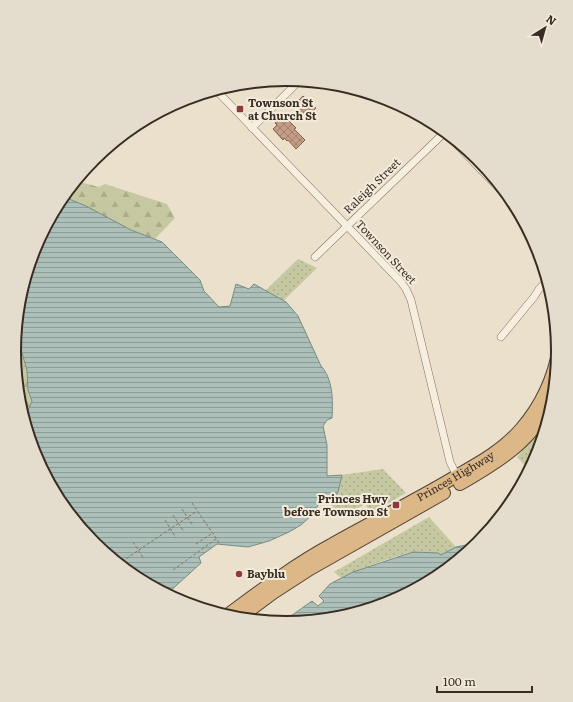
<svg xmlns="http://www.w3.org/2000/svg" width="573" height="702" font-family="Literata,serif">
<defs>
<pattern id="forest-firs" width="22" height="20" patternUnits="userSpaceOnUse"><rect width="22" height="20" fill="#c6c8a1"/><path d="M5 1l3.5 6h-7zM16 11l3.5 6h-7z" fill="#abac8a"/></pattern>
<pattern id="park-dots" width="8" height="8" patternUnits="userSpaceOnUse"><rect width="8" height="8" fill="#c6c8a1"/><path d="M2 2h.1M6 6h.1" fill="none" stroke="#abac8a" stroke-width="1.8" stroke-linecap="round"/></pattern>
<pattern id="water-rules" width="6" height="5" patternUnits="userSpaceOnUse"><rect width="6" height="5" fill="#acc0b9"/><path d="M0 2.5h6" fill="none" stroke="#8d9c96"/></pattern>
<pattern id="building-cross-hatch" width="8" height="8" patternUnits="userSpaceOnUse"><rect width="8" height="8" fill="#c59d86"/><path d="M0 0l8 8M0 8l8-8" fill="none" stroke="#a1806d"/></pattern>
</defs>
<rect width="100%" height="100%" fill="#ebe0cc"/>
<g fill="url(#forest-firs)">
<path d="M 76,181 L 99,187 L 105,184 L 167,204 L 175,218 L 155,239 L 131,230 L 86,206 L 62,196 Z"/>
<path d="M 16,333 L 27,370 L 28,390 L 32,401 L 24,420 C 16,393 13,362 16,333 Z"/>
</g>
<g fill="url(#park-dots)">
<path d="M 298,259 L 317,268 L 283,301 L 265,291 Z"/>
<path d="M 551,415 L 538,455 L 530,471 L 517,457 Z"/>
<path d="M 383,469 L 406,493 L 371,513 L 365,504 L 341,518 L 330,503 L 338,492 L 342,475 Z"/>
<path d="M 429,517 L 456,547 L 441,555 C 436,552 417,551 411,552 C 390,558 360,568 341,578 L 334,572 Z"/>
</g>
<g fill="url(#water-rules)" stroke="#738e86">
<path d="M 62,196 L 86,206 L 131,230 L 162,242 L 200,280 L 204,291 L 219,307 L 230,306 L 236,284 L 249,289 L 254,284 L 286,302 L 298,316 L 321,366 C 333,379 333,400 332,418 L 327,420 L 323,426 L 327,445 L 327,476 L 342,475 L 338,492 L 330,503 L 320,502 L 313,514 L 301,525 L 289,532 L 269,541 L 248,547 L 217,544 L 199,557 L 201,563 L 167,594 L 135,577 L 94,544 L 60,502 L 35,455 L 24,420 L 32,401 L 28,390 L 27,370 L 16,333 L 19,298 L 35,247 Z"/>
<path d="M 482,540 L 438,578 L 391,603 L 339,618 L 281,623 L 312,601 L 318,606 L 324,601 L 319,596 L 330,584 L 353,572 L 413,552 L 438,553 L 441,555 L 456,547 L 471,544 Z"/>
</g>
<g fill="url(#building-cross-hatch)" stroke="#835e4a">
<path d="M 303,96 L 316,108 L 306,118 L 293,106 Z"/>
<path d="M 283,115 L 296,128 L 294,129 L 305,140 L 296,149 L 288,140 L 287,141 L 284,138 L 283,140 L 273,129 L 277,125 L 275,123 Z"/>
</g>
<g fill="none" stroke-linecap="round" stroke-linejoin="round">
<g stroke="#877361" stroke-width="8">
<g id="minor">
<path d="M 215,89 L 401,282 L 406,289 L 411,300 L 450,462 L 457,476"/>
<path d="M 437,124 L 518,208"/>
<path d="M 252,128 L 300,80"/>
<path d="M 315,257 L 445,132"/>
<path d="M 501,337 L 534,297 L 539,289 L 548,280"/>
</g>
</g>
<g stroke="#554235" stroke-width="14">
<g id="trunk">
<path d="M 460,484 C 502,460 534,440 555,394"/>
<path id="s1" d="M 226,616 C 260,591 294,565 331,545 C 373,521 417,500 458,475 C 481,462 504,449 521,429 C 541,406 554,378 559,348"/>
<path d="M 238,619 L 273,593 L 310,569 L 444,493"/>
</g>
</g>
<g stroke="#877361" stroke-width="1" stroke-dasharray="3 2" stroke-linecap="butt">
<path d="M 192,503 L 220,544"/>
<path d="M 182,509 L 193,526"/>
<path d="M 173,515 L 184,532"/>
<path d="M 165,520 L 176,538"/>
<path d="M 133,542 L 144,559"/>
<path d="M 196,544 L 211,534"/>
<path d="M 118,564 L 197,511"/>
<path d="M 173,570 L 216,539"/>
</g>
<use href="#minor" stroke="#f6eedf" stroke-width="7"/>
<use href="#trunk" stroke="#dcb888" stroke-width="12"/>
</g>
<g fill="#8f383d" stroke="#f3ebdb" stroke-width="1.5">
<rect x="236" y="105" width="8" height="8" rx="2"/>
<rect x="392" y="501" width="8" height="8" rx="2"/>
<circle cx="239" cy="574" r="4"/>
</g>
<g text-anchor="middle" stroke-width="4" stroke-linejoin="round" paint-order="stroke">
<g font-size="11" font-weight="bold" fill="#392d23" stroke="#f3ebdb" text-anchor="start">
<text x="248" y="107">Townson St<tspan x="248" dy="13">at Church St</tspan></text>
<text x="388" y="503" text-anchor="end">Princes Hwy<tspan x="388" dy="13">before Townson St</tspan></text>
<text x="247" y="578">Bayblu</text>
</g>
<g font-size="11" fill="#392d23" stroke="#f3ebdb">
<text transform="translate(372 186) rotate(-44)" y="4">Raleigh Street</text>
<text transform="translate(386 252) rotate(47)" y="4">Townson Street</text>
<text dy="4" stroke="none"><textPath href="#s1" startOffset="269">Princes Highway</textPath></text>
</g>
</g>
<path d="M0 0H573V702H0ZM21 351a265 265 0 1 1 530 0a265 265 0 1 1-530 0Z" fill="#e4dccc" fill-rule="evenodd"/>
<path fill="none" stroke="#392d23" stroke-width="2" d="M21 351a265 265 0 1 1 530 0a265 265 0 1 1-530 0Z"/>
<g transform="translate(545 28) rotate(37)" stroke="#f3ebdb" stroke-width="3" paint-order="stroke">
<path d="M0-3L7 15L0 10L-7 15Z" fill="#392d23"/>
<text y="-6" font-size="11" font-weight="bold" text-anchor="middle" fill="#392d23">N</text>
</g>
<path d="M437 686v6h95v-6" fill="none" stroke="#392d23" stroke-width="2"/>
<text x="443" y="686" font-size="12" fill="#392d23" stroke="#f3ebdb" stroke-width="3" paint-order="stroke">100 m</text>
</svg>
